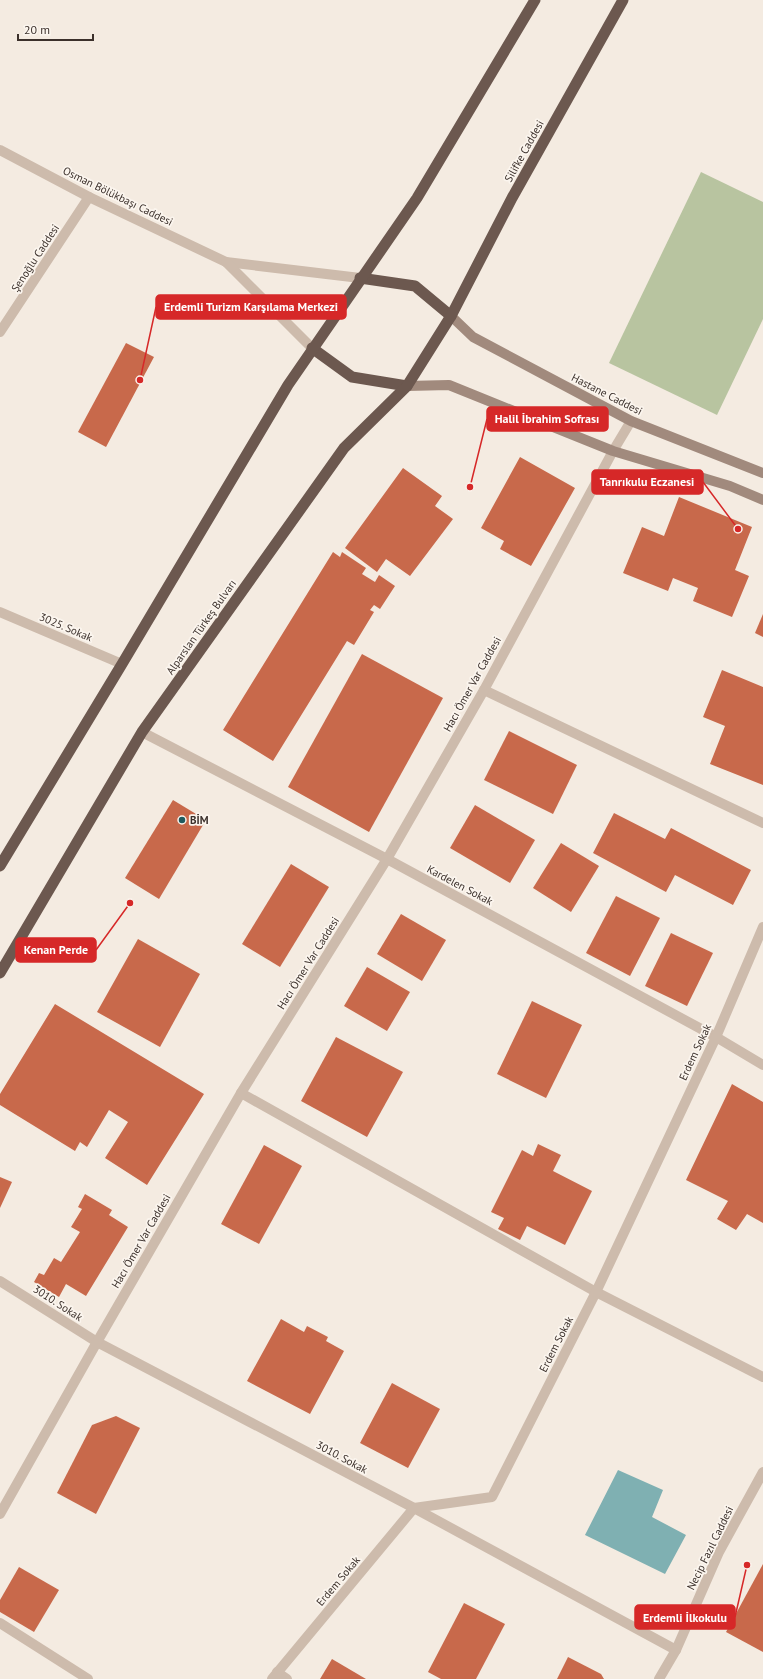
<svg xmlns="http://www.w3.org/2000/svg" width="763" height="1679" font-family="'PT Sans',sans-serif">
<rect width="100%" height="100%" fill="#f4ebe1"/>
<path fill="#b8c4a0" d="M 701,172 L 763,202 L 763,319 L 717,415 L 609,363 Z"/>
<path fill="#7fb0b2" d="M 618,1470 L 663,1490 L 652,1517 L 686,1535 L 665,1574 L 585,1535 Z"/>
<g fill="#c8694b">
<path d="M 126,343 L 154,357 L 106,447 L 78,432 Z"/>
<path d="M 520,457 L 575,488 L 531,566 L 500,549 L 504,541 L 481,528 Z"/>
<path d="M 403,468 L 442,496 L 435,506 L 453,519 L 410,576 L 386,559 L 377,572 L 345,548 Z"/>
<path d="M 679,497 L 752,527 L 735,570 L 749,576 L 732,617 L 693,601 L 698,588 L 673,578 L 668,591 L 623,573 L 642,527 L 664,536 Z"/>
<path d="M 333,552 L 340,557 L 342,552 L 366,568 L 362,574 L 375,582 L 379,575 L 395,586 L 380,609 L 374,605 L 370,610 L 374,612 L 354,645 L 347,641 L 273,761 L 223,730 Z"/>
<path d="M 763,614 L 763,637 L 755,633 Z"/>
<path d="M 362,654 L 443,698 L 369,832 L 288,787 Z"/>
<path d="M 722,670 L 763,687 L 763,785 L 710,764 L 725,726 L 703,717 Z"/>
<path d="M 509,731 L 577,765 L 553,814 L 484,780 Z"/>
<path d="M 173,800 L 206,820 L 159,899 L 125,878 Z"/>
<path d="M 475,805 L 535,840 L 510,883 L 450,848 Z"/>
<path d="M 614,813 L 665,839 L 671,828 L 751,870 L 733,905 L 675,875 L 666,892 L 593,853 Z"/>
<path d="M 561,843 L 599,866 L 571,912 L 533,888 Z"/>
<path d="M 291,864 L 329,887 L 280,967 L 242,944 Z"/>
<path d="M 616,896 L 660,918 L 630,976 L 586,953 Z"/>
<path d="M 401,914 L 446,940 L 422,981 L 377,954 Z"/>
<path d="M 671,933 L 713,953 L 687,1006 L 645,986 Z"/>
<path d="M 138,939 L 200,974 L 160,1047 L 97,1012 Z"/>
<path d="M 367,967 L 410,992 L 387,1031 L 344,1006 Z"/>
<path d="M 532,1001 L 582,1025 L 546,1098 L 497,1074 Z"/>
<path d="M 55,1004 L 204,1094 L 147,1185 L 105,1158 L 128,1122 L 109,1110 L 87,1147 L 80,1142 L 75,1151 L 0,1105 L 0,1094 Z"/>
<path d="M 336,1037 L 403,1072 L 367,1137 L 301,1101 Z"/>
<path d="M 732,1084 L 763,1102 L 763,1223 L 747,1214 L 736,1230 L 717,1219 L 728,1201 L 686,1180 Z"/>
<path d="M 538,1144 L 561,1155 L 553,1171 L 592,1191 L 565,1245 L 527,1226 L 520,1240 L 498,1229 L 504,1218 L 491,1212 L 522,1150 L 533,1156 Z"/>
<path d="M 264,1145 L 302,1166 L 259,1244 L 221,1224 Z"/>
<path d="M 0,1177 L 12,1182 L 0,1208 Z"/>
<path d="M 85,1194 L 112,1210 L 109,1215 L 128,1227 L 86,1296 L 66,1284 L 59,1297 L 34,1282 L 39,1273 L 44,1275 L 54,1258 L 61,1262 L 80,1232 L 71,1227 L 82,1209 L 78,1207 Z"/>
<path d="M 281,1319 L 304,1332 L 307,1326 L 328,1337 L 326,1341 L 344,1351 L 310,1414 L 247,1381 Z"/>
<path d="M 392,1383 L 440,1409 L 408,1468 L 360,1443 Z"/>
<path d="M 116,1416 L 140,1428 L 96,1514 L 57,1493 L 92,1425 Z"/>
<path d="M 763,1564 L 763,1652 L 726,1632 Z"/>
<path d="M 19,1567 L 59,1590 L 34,1632 L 0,1612 L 0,1600 Z"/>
<path d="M 464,1603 L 505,1624 L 476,1679 L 441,1679 L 428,1672 Z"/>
<path d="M 568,1657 L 601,1674 L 604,1679 L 557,1679 Z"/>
<path d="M 332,1659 L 366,1679 L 320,1679 Z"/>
</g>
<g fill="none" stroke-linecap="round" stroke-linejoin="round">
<g stroke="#cdbbac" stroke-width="10">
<path d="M 0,612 L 122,664"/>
<path d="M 484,690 L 763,823"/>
<path d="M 142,732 L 387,859 L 716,1037 L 763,1065"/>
<path d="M 241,1093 L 596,1292 L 763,1377"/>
<path d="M 0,1281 L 97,1342 L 414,1508 L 676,1650"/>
<path d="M 0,1623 L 88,1679"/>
<path d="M 277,1672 L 287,1679"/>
<path d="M 272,1679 L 414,1508 L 492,1497 L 596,1292 L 716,1037 L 763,927"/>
</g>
<g stroke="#cdbbac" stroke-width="10">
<path d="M 0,150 L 89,197 L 226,262 L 360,278"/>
<path d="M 226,262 L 312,348"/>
<path d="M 0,332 L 89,197"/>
<path d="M 0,1514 L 97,1342 L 241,1093 L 387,859 L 484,690 L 613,451 L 631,421"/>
<path d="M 659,1679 L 676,1650 L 719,1552 L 763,1472"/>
</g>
<g stroke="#a18a7d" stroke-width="10">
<path d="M 451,316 L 473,337 L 631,421 L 763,473"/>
<path d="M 407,386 L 449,385 L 613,451 L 730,486 L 763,500"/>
</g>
<g stroke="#6c584f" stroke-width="11">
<path d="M 360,278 L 415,286 L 451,316"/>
<path d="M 312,348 L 352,377 L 407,386"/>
<path d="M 0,866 L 122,664 L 288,385 L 417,198 L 535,0"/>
<path d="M 0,973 L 142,732 L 344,448 L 407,386 L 451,316 L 512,198 L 623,0"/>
</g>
</g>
<circle fill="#1f5a5e" stroke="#fbf5ee" stroke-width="1.5" cx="182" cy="820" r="4"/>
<g text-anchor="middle" stroke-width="3.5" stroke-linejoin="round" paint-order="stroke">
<g font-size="11" fill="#3b302b" stroke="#fbf5ee">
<text transform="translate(524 151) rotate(-61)" y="4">Silifke Caddesi</text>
<text transform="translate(118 196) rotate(26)" y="4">Osman Bölükbaşı Caddesi</text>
<text transform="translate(35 258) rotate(-57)" y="4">Şenoğlu Caddesi</text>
<text transform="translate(607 394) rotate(27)" y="4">Hastane Caddesi</text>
<text transform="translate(66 627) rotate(23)" y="4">3025. Sokak</text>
<text transform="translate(201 627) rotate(-55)" y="4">Alparslan Türkeş Bulvarı</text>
<text transform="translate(472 684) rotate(-61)" y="4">Hacı Ömer Var Caddesi</text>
<text transform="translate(460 885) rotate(28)" y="4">Kardelen Sokak</text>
<text transform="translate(308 963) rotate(-58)" y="4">Hacı Ömer Var Caddesi</text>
<text transform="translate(695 1052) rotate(-65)" y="4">Erdem Sokak</text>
<text transform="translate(141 1241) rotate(-60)" y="4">Hacı Ömer Var Caddesi</text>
<text transform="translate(58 1303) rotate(33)" y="4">3010. Sokak</text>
<text transform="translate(556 1344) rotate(-63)" y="4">Erdem Sokak</text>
<text transform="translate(342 1457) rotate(28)" y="4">3010. Sokak</text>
<text transform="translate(710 1548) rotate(-64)" y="4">Necip Fazıl Caddesi</text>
<text transform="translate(338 1581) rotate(-50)" y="4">Erdem Sokak</text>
</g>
<g font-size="11" font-weight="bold" fill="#3b302b" stroke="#fbf5ee" text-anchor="start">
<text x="190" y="824">BİM</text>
</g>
</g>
<path fill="none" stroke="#d62828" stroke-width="1.5" d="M140 380L156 307M470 487L487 419M738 529L703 482M130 903L96 950M747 1565L735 1617"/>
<g fill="#d62828" stroke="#fbf5ee" stroke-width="1.5">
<circle cx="140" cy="380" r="4"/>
<circle cx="470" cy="487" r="4"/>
<circle cx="738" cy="529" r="4"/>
<circle cx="130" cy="903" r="4"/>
<circle cx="747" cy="1565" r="4"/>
</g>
<g fill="#d62828" stroke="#d62828" stroke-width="1.5">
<rect x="156" y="295" width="190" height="24" rx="4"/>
<rect x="487" y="407" width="121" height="24" rx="4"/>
<rect x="592" y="470" width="111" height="24" rx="4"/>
<rect x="16" y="938" width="80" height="24" rx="4"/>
<rect x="635" y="1605" width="100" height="24" rx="4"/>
</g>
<g font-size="12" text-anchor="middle" font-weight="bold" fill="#fff">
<text x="251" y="311">Erdemli Turizm Karşılama Merkezi</text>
<text x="547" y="423">Halil İbrahim Sofrası</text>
<text x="647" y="486">Tanrıkulu Eczanesi</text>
<text x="56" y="954">Kenan Perde</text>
<text x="685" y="1622">Erdemli İlkokulu</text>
</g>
<path d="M18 34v6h75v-6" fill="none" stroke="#3b302b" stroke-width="2"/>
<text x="24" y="34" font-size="12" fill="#3b302b" stroke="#fbf5ee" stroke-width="3" paint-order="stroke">20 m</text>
</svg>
